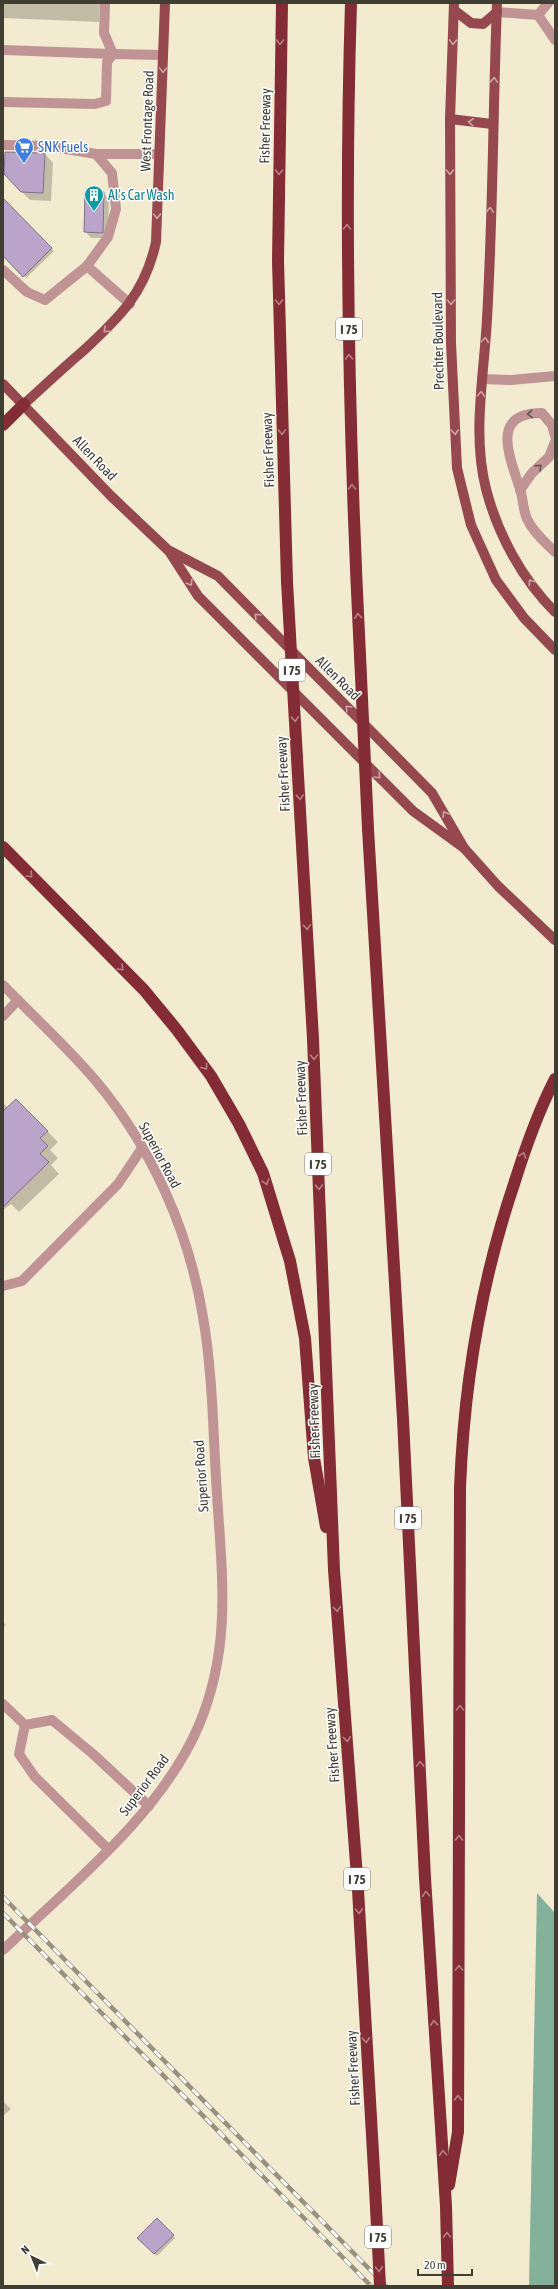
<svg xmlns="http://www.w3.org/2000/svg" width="558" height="2289" font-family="'Asap Condensed',sans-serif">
<rect width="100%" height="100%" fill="#f3ebd0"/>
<path fill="#83b19a" d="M 537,1893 L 555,1913 L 555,2286 L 529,2286 Z"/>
<g fill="#0003">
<path d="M 3,3 L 100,3 L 99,22 L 3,18 Z"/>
<path d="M 45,154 L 53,163 L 51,201 L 30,200 L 21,191 Z"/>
<path d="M 86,193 L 103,193 L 109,199 L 108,238 L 91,238 L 86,232 Z"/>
<path d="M 5,201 L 54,251 L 26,278 L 3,255 L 3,209 Z"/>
<path d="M 16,1100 L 58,1142 L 50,1150 L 58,1158 L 51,1165 L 59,1174 L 19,1212 L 11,1204 L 3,1210 L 3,1103 L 8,1108 Z"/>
<path d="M 3,1622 L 6,1625 L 3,1628 Z"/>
<path d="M 3,2101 L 11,2109 L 3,2116 Z"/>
<path d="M 157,2220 L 175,2238 L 157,2256 L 139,2238 Z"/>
</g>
<g fill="#bba4ca" stroke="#7f7288">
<path d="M 5,152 L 45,153 L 43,193 L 21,192 L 4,174 Z"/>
<path d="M 85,192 L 104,192 L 103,233 L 84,232 Z"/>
<path d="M 3,198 L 52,248 L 23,277 L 3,256 Z"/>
<path d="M 16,1099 L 48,1131 L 40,1138 L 48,1146 L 40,1154 L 49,1162 L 3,1207 L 3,1111 Z"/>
<path d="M 157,2218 L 174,2235 L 154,2254 L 137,2238 Z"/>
</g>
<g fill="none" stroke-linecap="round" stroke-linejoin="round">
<g stroke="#c09495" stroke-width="10">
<path d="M 497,12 L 538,15"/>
<path d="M 538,15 L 555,40"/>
<path d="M 538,15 L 548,3"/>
<path d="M 3,50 L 113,54 L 104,33 L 105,3"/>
<path d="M 3,102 L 95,104 L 106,101 L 107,62 L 113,54 L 163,55"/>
<path d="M 3,145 L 48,146 L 96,154 L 112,173 L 116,209 L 108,237 L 87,266 L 45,300 L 27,292 L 3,270"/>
<path d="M 96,154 L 159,154"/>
<path d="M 87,266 L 130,304"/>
<path d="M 482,379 L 511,380 L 555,376"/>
<path d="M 555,436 L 552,425 L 542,413 C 489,413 510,457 520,489 C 523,498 523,510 527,519 C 533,532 545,542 555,552"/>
<path d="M 520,490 L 532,473 L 549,457 L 555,442"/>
<path d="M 3,985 C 34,1017 67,1047 96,1081 C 152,1148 189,1231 203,1317 C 213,1375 213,1435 217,1494 C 222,1576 232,1646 199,1725 C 162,1813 71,1885 3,1950"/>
<path d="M 3,1016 L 18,1000"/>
<path d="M 3,1286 L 22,1281 L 118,1184 L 142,1148"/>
<path d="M 3,1704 L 25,1725"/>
<path d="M 108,1849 L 35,1777 L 19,1754 L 25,1725 L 52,1720 L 93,1754 L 149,1806"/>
</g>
<g stroke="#95494e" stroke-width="10">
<path d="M 454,3 L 450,119 L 451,343 L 457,468 L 471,525 L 496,580 L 524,618 L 555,650"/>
<path d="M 497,3 C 493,108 493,214 487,319 C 484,376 472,434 486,489 C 498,535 522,579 555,612"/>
<path d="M 454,10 L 471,23 L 483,24 L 497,12"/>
<path d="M 450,119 L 492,124"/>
<path d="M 3,384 L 111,496 L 169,551 L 198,596 L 413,811 L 464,848"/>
<path d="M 24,404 C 44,386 63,368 83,351 C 120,317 145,293 156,242 L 165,3"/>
<path d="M 170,551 L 218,576 L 432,793 L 464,848 L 498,886 L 555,940"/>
</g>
<g stroke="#832c36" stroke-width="12">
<path d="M 282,3 L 278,261 L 287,582"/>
<path d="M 351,3 C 344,221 349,438 360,655"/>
<path d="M 3,425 L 24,404"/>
<path d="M 297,758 L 313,1039 L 334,1570 L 358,1890 L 375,2188"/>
<path d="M 368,829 L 403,1419 L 425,1878 L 446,2206 L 448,2286"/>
<path d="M 3,847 L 144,990 L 177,1030 L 211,1076 L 239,1124 L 263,1173 L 290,1261 L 305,1338 L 314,1458 L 326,1527"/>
<path d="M 449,2185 L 458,2132 L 460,1488 C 464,1382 481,1281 515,1181 C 526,1146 538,1112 555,1079"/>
</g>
<g stroke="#97917e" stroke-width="4.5">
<g id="rail">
<path d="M 3,1897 L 386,2286"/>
<path d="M 3,1913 L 371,2286"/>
</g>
</g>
<use href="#rail" stroke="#fff" stroke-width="3" stroke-dasharray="9" stroke-linecap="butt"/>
<g stroke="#832c36" stroke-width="12">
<path d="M 287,582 L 297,758"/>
<path d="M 360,655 L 368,829"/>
<path d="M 375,2188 L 380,2286"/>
</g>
</g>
<defs><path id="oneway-chevron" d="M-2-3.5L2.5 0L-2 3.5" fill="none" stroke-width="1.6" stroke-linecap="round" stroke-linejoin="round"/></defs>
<g stroke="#b58086">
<use href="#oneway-chevron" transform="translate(280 42) rotate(91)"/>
<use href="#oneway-chevron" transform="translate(279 172) rotate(91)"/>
<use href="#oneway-chevron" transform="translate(347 227) rotate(-90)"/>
<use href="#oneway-chevron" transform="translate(279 302) rotate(89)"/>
<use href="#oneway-chevron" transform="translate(349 357) rotate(-91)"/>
<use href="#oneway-chevron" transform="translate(282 432) rotate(88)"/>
<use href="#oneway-chevron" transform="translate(352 487) rotate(-91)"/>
<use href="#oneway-chevron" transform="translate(358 616) rotate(-93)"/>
<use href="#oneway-chevron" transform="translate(295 719) rotate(87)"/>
<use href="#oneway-chevron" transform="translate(300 797) rotate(87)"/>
<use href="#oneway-chevron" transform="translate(30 875) rotate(46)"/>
<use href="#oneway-chevron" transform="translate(307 927) rotate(87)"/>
<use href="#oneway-chevron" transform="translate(121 968) rotate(46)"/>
<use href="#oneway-chevron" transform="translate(314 1057) rotate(88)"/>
<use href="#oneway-chevron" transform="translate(205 1067) rotate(54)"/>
<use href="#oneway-chevron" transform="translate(523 1155) rotate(-71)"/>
<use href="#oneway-chevron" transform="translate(266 1182) rotate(73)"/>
<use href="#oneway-chevron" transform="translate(319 1187) rotate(88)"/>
<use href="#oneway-chevron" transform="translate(337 1609) rotate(86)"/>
<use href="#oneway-chevron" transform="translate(460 1708) rotate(-90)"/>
<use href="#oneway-chevron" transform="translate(347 1739) rotate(86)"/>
<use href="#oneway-chevron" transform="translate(420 1764) rotate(-92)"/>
<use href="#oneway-chevron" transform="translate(459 1838) rotate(-90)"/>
<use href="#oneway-chevron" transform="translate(426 1894) rotate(-94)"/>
<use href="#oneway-chevron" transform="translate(359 1911) rotate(87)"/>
<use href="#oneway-chevron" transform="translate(459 1968) rotate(-90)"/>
<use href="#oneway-chevron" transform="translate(434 2023) rotate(-94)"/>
<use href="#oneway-chevron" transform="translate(366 2040) rotate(87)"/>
<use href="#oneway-chevron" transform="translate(458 2098) rotate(-89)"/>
<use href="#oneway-chevron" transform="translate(443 2153) rotate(-94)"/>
<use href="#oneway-chevron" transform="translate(447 2235) rotate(-91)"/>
<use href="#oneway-chevron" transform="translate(379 2269) rotate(87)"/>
</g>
<g stroke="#caa4a6">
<use href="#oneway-chevron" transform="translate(453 42) rotate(92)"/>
<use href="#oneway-chevron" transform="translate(163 70) rotate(92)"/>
<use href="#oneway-chevron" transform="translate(494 80) rotate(-88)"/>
<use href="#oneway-chevron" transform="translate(471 122) rotate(-174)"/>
<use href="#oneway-chevron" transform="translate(450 172) rotate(90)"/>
<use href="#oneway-chevron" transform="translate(490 210) rotate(-88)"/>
<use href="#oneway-chevron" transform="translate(157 216) rotate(92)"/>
<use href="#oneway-chevron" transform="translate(451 302) rotate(90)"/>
<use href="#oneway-chevron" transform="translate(106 330) rotate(138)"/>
<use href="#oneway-chevron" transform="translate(485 340) rotate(-85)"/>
<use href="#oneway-chevron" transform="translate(481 394) rotate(-87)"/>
<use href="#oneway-chevron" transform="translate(455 432) rotate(87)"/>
<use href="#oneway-chevron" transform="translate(531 582) rotate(-124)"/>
<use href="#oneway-chevron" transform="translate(190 583) rotate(57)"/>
<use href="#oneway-chevron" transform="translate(257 616) rotate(-135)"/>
<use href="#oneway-chevron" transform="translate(348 708) rotate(-135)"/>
<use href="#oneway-chevron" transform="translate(378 776) rotate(45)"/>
<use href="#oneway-chevron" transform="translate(445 814) rotate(-121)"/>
</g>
<g stroke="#60534b">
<use href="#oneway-chevron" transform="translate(530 414) rotate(176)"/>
<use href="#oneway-chevron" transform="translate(539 467) rotate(-44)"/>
</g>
<defs>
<g id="supermarket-pin" transform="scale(1)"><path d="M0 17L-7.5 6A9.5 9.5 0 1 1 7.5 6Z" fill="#3f7fe0" stroke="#fff"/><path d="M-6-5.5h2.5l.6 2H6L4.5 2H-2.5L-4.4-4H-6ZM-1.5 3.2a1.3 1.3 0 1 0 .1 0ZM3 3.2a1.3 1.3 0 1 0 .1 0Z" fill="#fff"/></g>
<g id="building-pin" transform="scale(1)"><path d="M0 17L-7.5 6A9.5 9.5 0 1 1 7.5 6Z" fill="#0f9aa8" stroke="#fff"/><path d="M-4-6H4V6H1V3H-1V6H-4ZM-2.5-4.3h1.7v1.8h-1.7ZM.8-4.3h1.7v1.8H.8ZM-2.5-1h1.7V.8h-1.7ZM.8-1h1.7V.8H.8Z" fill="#fff"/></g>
</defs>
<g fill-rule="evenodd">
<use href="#supermarket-pin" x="24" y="147"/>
<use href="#building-pin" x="94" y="195"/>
</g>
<g text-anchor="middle" stroke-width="3" stroke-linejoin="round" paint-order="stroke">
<g fill="#fff" stroke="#797770" stroke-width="1">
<rect x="336" y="318" width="26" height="22" rx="3"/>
<rect x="279" y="659" width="26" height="22" rx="3"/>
<rect x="305" y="1153" width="26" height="22" rx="3"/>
<rect x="395" y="1507" width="26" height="22" rx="3"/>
<rect x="344" y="1868" width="26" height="22" rx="3"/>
<rect x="365" y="2226" width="26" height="22" rx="3"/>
</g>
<g font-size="13" font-weight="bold" fill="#403d32">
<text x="349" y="334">I 75</text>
<text x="292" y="675">I 75</text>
<text x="318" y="1169">I 75</text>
<text x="408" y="1523">I 75</text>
<text x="357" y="1884">I 75</text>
<text x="378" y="2242">I 75</text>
</g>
<g font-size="14" fill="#403d32" stroke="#fff">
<text transform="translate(147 121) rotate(-88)" y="5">West Frontage Road</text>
<text transform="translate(265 126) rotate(-89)" y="5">Fisher Freeway</text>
<text transform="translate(438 341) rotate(-91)" y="5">Prechter Boulevard</text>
<text transform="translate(268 450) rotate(-92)" y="5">Fisher Freeway</text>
<text transform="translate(95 458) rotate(46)" y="5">Allen Road</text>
<text transform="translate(338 678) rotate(45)" y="5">Allen Road</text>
<text transform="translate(283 774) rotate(-93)" y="5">Fisher Freeway</text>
<text transform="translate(301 1098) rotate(-92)" y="5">Fisher Freeway</text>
<text transform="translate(160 1155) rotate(62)" y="5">Superior Road</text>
<text transform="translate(314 1421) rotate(-92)" y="5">Fisher Freeway</text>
<text transform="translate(201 1476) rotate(-94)" y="5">Superior Road</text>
<text transform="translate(332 1745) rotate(-94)" y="5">Fisher Freeway</text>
<text transform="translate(144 1785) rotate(-53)" y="5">Superior Road</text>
<text transform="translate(353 2068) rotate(-93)" y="5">Fisher Freeway</text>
</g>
<g font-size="14" fill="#366cbe" stroke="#fff" text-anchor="start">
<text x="38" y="152">SNK Fuels</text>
</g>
<g font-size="14" fill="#0d838f" stroke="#fff" text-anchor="start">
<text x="108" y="200">Al's Car Wash</text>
</g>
</g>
<rect width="558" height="2289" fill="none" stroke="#403d32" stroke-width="8"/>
<g transform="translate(32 2257) rotate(317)" stroke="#ffffff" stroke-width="3" paint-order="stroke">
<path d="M0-3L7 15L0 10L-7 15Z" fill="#403d32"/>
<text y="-6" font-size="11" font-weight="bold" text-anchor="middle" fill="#403d32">N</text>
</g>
<path d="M418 2269v6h54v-6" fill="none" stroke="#403d32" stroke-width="2"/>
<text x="424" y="2269" font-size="12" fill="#403d32" stroke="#ffffff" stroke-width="3" paint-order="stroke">20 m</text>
</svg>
